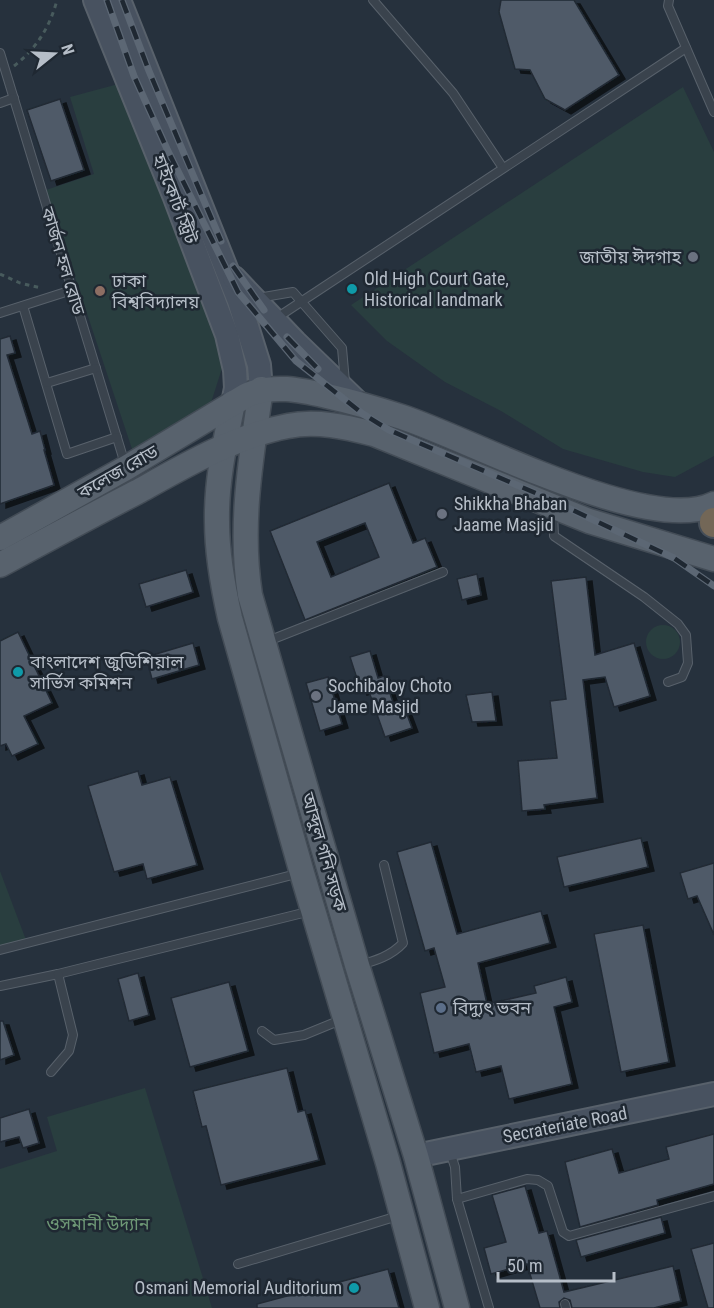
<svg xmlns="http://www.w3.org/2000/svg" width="714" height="1308" font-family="'Roboto Condensed','Noto Sans Bengali',sans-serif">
<defs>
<filter id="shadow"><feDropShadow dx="6" dy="4" stdDeviation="0" flood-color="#0009"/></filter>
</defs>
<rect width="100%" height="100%" fill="#26313d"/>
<g fill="#293e3f">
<path d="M 122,83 L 207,303 L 224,362 L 209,409 L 134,455 L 46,190 L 94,174 L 70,97 Z"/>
<path d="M 683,87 L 714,152 L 714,456 L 675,477 L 643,472 L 563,449 L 501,411 L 445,382 L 387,341 L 351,305 Z"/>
<circle cx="663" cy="642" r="17"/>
<path d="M 0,871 L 26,940 L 0,947 Z"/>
<path d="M 145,1088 L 212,1308 L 0,1308 L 0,1169 L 57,1151 L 47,1117 Z"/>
</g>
<g fill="#4f5a68" stroke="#212a34" stroke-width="1.5" fill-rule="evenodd" filter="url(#shadow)">
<path d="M 501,0 L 574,0 L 619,75 L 565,110 L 545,99 L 530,70 L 515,69 L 499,12 Z"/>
<path d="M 60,99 L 84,170 L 51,181 L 27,110 Z"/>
<path d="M 10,336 L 15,353 L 7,355 L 32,434 L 40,431 L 45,450 L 44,450 L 54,485 L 0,504 L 0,339 Z"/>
<path d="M 389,483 L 413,543 L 425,538 L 437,567 L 305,620 L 270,531 ZM 365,523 L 379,557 L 331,577 L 317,542 Z"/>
<path d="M 186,570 L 193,592 L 146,607 L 139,584 Z"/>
<path d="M 477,574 L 481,595 L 462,600 L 457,579 Z"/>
<path d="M 586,577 L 595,655 L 634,643 L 650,696 L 614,707 L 605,677 L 583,680 L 597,798 L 544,805 L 545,809 L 522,811 L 518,761 L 557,758 L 550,701 L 566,699 L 551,581 Z"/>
<path d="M 18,632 L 52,703 L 24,716 L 38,744 L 12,756 L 6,744 L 0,746 L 0,641 Z"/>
<path d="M 193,643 L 199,665 L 152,679 L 146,657 Z"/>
<path d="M 370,651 L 378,678 L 384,676 L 396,711 L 405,709 L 412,728 L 385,737 L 368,689 L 361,691 L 350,657 Z"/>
<path d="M 328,677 L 342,724 L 320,731 L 306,683 Z"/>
<path d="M 492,692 L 496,721 L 472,722 L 466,695 Z"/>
<path d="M 138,771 L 142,785 L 170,777 L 197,865 L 147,879 L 143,864 L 114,872 L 88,786 Z"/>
<path d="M 641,838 L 648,867 L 564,887 L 557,857 Z"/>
<path d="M 431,842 L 457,934 L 541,911 L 550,943 L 478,963 L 487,1004 L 536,993 L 534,986 L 566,977 L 572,1002 L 554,1007 L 572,1084 L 509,1099 L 501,1066 L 476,1072 L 469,1044 L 434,1053 L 420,993 L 445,987 L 434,948 L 425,951 L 397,852 Z"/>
<path d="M 714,863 L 714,935 L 697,896 L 688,899 L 680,873 Z"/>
<path d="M 643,925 L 669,1062 L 621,1072 L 594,934 Z"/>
<path d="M 138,973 L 149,1015 L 129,1021 L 118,979 Z"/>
<path d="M 229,982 L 248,1051 L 190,1067 L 171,998 Z"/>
<path d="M 0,1021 L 3,1021 L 14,1055 L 0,1060 Z"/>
<path d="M 287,1068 L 298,1112 L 305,1110 L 319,1160 L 221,1185 L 206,1126 L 202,1127 L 193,1091 Z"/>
<path d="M 29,1109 L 39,1143 L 23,1148 L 19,1137 L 0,1142 L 0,1118 Z"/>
<path d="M 714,1134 L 714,1184 L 657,1200 L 658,1205 L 580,1227 L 565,1162 L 612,1149 L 619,1173 L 669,1159 L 666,1147 Z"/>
<path d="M 525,1186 L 539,1233 L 547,1231 L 564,1292 L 673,1266 L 681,1301 L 654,1308 L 572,1308 L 570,1300 L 564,1298 L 559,1302 L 560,1308 L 540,1308 L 527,1264 L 491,1274 L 484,1248 L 506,1242 L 492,1195 Z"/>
<path d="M 661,1217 L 665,1233 L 581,1257 L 576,1240 Z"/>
<path d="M 714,1243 L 714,1308 L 708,1308 L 691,1249 Z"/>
<path d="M 388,1269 L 399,1308 L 257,1308 L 257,1304 Z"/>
</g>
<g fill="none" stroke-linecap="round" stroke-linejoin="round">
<g stroke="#58616b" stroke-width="10">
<g id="lane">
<path d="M 373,0 L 453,93 L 503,168"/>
<path d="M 669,0 L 668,6 L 714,112"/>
<path d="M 0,53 L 125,464"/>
<path d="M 0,103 L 14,98"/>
<path d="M 258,298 L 293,292 L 342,348 L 345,382"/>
<path d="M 23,306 L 67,454 L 117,437"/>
<path d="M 0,313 L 72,290"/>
<path d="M 275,319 L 686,48"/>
<path d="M 47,383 L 96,368"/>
<path d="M 553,511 L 554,536 L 644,597 L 678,624 L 686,635 L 688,663 L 682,677 L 668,682"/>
<path d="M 268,641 L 443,572"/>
<path d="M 0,950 L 300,873"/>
<path d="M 359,965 C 375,961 391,956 403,943 L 384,865"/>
<path d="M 0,986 L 58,974 L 311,911"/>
<path d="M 262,1031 L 274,1040 L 304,1035 L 343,1019"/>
<path d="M 51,1072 L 69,1051 L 73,1035 L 58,974"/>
<path d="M 450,1152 L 455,1167 L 457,1199 L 489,1308"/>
<path d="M 457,1199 L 527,1179 L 538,1180 L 548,1186 L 563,1232 L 569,1236 L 714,1196"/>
<path d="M 238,1264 L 398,1216"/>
<path d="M 565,1304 L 566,1308"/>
</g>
</g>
<g stroke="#58616b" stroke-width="26">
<g id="secondary">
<path d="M 95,0 L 174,195 L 227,335 L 235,370 L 236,388 L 233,403"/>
<path d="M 119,0 L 239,301 L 259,365 L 261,389"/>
<path d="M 234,278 L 295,342 L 357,402"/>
<path d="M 416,1156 L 714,1094"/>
</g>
</g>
<g stroke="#434c56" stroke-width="27">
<g id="primary">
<path d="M 261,389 C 251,458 239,525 250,595 L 357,965 L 416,1156 L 457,1308"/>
<path d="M 233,403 C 225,442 216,482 217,522 C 217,555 223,587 230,618 L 302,873 L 388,1163 L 427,1308"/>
<path d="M 0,538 L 126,468 L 247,395 C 274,384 300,390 327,396 C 353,402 377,409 402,417 C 472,440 649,536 714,504"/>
<path d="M 0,565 C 46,540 91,516 137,492 C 184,466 235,436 288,426 C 316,420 346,427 374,434 L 589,521 L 714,559"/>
</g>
</g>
<g stroke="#454e58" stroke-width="32">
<path id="highway" d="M 714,522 L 714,523"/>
</g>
<g stroke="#485b5d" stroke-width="3" stroke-dasharray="4.5 4.5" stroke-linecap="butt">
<path d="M 14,66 C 36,49 50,27 57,0"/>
<path d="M 0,274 L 20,283 L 41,288"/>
</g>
<use href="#lane" stroke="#3a434d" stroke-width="8"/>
<use href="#secondary" stroke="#485260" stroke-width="22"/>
<use href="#primary" stroke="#58626d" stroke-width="24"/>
<use href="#highway" stroke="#736757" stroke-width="28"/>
<g stroke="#5c6774" stroke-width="7">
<g id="rail">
<path d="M 107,0 L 134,76 L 167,149 L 238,292 L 296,361 L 363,414 L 389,430 L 547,498 L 674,558 L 714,586"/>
<path d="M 122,0 L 149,71 L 221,241"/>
<path d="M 233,266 L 264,310"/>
<path d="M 287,337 L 318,369"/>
</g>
</g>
<use href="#rail" stroke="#1f2832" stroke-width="4.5" stroke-dasharray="14" stroke-linecap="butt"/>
</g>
<g fill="#6b7280" stroke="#1f2832" stroke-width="2">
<circle cx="693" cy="257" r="6"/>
<circle cx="442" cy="514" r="6"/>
<circle cx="316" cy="696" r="6"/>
</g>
<g fill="#0f9aa8" stroke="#1f2832" stroke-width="2">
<circle cx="352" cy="289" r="6"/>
<circle cx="18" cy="672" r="6"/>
<circle cx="354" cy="1288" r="6"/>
</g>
<circle fill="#8d6e63" stroke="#1f2832" stroke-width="2" cx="100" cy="291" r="6"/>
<circle fill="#5c6f8a" stroke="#1f2832" stroke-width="2" cx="441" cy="1008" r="6"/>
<g text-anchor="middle" stroke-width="5" stroke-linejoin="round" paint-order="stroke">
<g font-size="18" fill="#b6bec8" stroke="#1f2832">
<text transform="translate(175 199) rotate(69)" y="6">হাইকোর্ট স্ট্রিট</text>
<text transform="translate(63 261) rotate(73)" y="6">কার্জন হল রোড</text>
<text transform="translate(118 472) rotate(-30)" y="6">কলেজ রোড</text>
<text transform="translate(324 852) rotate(74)" y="6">আব্দুল গনি সড়ক</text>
<text transform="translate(565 1125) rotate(-11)" y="6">Secrateriate Road</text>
</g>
<g font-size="18" fill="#b6bec8" stroke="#1f2832" text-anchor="start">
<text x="681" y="263" text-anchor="end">জাতীয় ঈদগাহ</text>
<text x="364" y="285">Old High Court Gate,<tspan x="364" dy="21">Historical landmark</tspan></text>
<text x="112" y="287">ঢাকা<tspan x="112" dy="21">বিশ্ববিদ্যালয়</tspan></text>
<text x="454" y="510">Shikkha Bhaban<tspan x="454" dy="21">Jaame Masjid</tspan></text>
<text x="30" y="668">বাংলাদেশ জুডিশিয়াল<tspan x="30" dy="21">সার্ভিস কমিশন</tspan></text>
<text x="328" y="692">Sochibaloy Choto<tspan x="328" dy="21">Jame Masjid</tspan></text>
<text x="453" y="1014">বিদ্যুৎ ভবন</text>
<text x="342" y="1294" text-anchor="end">Osmani Memorial Auditorium</text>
</g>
<g font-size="18" fill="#6e9876" stroke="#1f2832">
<text x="98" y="1230">ওসমানী উদ্যান</text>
</g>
</g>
<g transform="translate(54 54) rotate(72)" stroke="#1f2832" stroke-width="4.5" paint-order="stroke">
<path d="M0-4.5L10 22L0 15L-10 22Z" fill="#b6bec8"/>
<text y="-9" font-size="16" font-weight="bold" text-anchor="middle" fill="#b6bec8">N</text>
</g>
<path d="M498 1272v9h116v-9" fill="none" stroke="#b6bec8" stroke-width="3"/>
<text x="507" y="1272" font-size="18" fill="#b6bec8" stroke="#1f2832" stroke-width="4.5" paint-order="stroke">50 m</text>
</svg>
